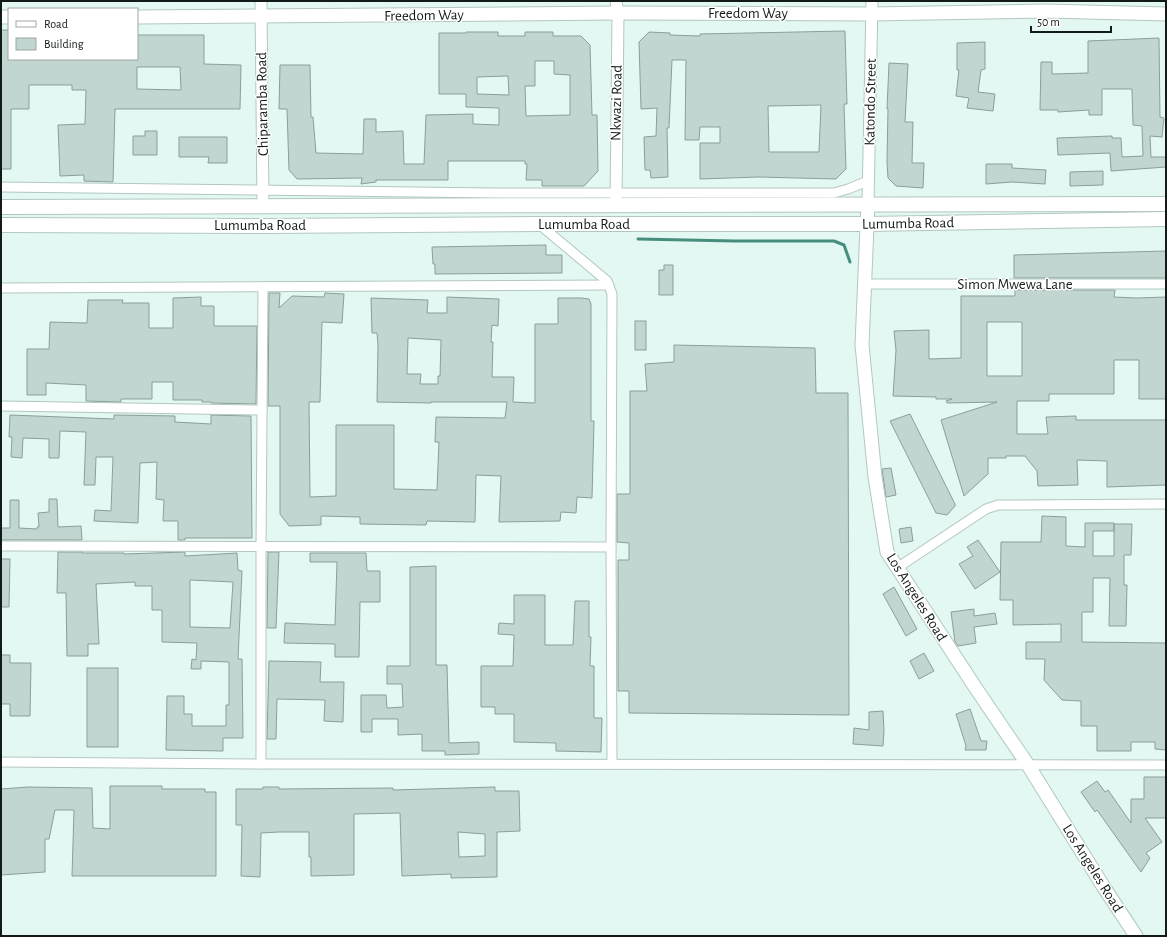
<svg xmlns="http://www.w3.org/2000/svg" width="1167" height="937" font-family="'Alegreya Sans',sans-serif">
<rect width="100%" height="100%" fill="#e3f8f2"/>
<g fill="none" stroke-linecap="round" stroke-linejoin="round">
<path stroke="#478d7e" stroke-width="3" d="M 638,239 L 735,241 L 834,241 L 844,245 L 850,262"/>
</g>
<g fill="#c1d6d0" stroke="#8b9f9a" fill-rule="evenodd">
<path d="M 1,30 L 9,30 L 9,59 L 137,59 L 137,35 L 204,35 L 204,64 L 241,65 L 240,109 L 115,109 L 113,182 L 84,181 L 84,175 L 60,176 L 58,125 L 85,124 L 86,90 L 72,90 L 72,85 L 29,85 L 29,109 L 11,109 L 11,169 L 1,169 ZM 137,67 L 180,67 L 181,90 L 137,89 Z"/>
<path d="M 845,31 L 847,104 L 844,104 L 846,169 L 836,179 L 758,177 L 700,179 L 700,143 L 720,143 L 720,127 L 700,127 L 699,140 L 685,140 L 686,60 L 672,60 L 669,128 L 667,128 L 668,177 L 651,178 L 650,170 L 645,170 L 644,137 L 656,136 L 657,108 L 641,109 L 639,42 L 649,32 L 670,33 L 670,35 L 700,36 L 700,34 ZM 821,105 L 819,152 L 769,152 L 768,106 Z"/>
<path d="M 466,32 L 498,32 L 498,36 L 525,36 L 525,32 L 553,32 L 553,36 L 581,36 L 590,45 L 592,115 L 597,115 L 598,171 L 584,186 L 542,186 L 542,180 L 526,180 L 527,164 L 525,164 L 525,161 L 448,161 L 448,180 L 376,180 L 376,182 L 361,184 L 362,178 L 297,179 L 289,170 L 287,109 L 279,109 L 280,65 L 310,65 L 311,117 L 313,117 L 316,153 L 363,154 L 364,119 L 376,119 L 376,132 L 403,131 L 404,164 L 424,164 L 426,115 L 473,114 L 473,124 L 499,125 L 499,108 L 466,107 L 466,94 L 439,94 L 439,33 L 466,33 ZM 535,61 L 554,61 L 554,74 L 570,75 L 570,115 L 526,116 L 525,86 L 535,86 ZM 508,76 L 509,95 L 477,94 L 477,77 Z"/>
<path d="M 1159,38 L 1160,117 L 1164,118 L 1162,137 L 1150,136 L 1151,157 L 1166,157 L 1166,167 L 1111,171 L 1110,153 L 1058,155 L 1057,138 L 1112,136 L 1112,138 L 1121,138 L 1122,157 L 1143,156 L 1142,126 L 1133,125 L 1132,89 L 1102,89 L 1102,115 L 1089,115 L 1089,110 L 1058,112 L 1058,110 L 1040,110 L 1041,62 L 1052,62 L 1052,74 L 1088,73 L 1088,41 Z"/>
<path d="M 985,42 L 985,69 L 981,70 L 978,92 L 995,94 L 993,111 L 967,108 L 969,98 L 956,96 L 959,70 L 957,70 L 957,43 Z"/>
<path d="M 889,63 L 908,64 L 905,122 L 913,122 L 912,163 L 924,163 L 923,188 L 896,186 L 888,178 L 887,162 L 888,109 L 887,109 Z"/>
<path d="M 145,131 L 157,131 L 157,155 L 133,155 L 133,136 L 145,136 Z"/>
<path d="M 179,137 L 227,137 L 227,163 L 208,163 L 209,157 L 179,157 Z"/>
<path d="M 986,164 L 1012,164 L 1012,168 L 1046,170 L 1045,184 L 1012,182 L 986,184 Z"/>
<path d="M 1103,171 L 1103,185 L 1070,186 L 1070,172 Z"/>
<path d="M 546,245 L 546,255 L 562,255 L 562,273 L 435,274 L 435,264 L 433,264 L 432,247 Z"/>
<path d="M 1166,251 L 1166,278 L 1014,278 L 1014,255 Z"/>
<path d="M 664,265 L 673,265 L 673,295 L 659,295 L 659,270 L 664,270 Z"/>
<path d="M 1015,290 L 1115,290 L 1114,297 L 1137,298 L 1166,297 L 1166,399 L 1139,399 L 1139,360 L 1114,360 L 1114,394 L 1049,394 L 1049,401 L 1017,401 L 1017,434 L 1048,434 L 1046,417 L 1076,416 L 1076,420 L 1166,420 L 1166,485 L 1107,487 L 1107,461 L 1077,460 L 1078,485 L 1038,486 L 1037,471 L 1025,456 L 1006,456 L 1006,458 L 988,458 L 988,474 L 964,496 L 941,420 L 997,402 L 947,403 L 946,401 L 952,399 L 936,399 L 936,397 L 893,396 L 896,350 L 894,331 L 929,330 L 929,359 L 961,358 L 961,296 L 1015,296 ZM 987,322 L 1022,322 L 1022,376 L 987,376 Z"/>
<path d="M 269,293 L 280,293 L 279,308 L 292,296 L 324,297 L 325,293 L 344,294 L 342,323 L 322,322 L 320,402 L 309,402 L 310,497 L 336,496 L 336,425 L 394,425 L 394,489 L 437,490 L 439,442 L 435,442 L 436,417 L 505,418 L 507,402 L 431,402 L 431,403 L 377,402 L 378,345 L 377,333 L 372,333 L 371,298 L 428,300 L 427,313 L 447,313 L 447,297 L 499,299 L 498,326 L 492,325 L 491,342 L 493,342 L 492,377 L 514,377 L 513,402 L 535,403 L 535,324 L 558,324 L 558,298 L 581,298 L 589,299 L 591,304 L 591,421 L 594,421 L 592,498 L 577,497 L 576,513 L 561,512 L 560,521 L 499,522 L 501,476 L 476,475 L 475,522 L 427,521 L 426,525 L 360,524 L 360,517 L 321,516 L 321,525 L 289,526 L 280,514 L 280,406 L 268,406 ZM 408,338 L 441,340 L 440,376 L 438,376 L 438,384 L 420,384 L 421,374 L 407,374 Z"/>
<path d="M 201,297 L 201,306 L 214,306 L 214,326 L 257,326 L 256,404 L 211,403 L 211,402 L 202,402 L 202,400 L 173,400 L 173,382 L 152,382 L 152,399 L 121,399 L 121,402 L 86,401 L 86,385 L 46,383 L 46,395 L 27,395 L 27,349 L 49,349 L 50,322 L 87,323 L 88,300 L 123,300 L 122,303 L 149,303 L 149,328 L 173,328 L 173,298 Z"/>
<rect x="635" y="321" width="11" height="29"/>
<path d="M 674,345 L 815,348 L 816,393 L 848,393 L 849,715 L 629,713 L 629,691 L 618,691 L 618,560 L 629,560 L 629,543 L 617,542 L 617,494 L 630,494 L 630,391 L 647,391 L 645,364 L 674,362 Z"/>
<path d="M 910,414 L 955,504 L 955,506 L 947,515 L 936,513 L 890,421 Z"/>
<path d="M 10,415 L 114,419 L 114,415 L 175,416 L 175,422 L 211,424 L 211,415 L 251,416 L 252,538 L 185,538 L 185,540 L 178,540 L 178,521 L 163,521 L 164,500 L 156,499 L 157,462 L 140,463 L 138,523 L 94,521 L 95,510 L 111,511 L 113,457 L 96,457 L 95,485 L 84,485 L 86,432 L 60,431 L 59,458 L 49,458 L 49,439 L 23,438 L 22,458 L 11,457 L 12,437 L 9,437 Z"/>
<path d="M 891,468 L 896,495 L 886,497 L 882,469 Z"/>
<path d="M 49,499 L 57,499 L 58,527 L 81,526 L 82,540 L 1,540 L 1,528 L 10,528 L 10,500 L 19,500 L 19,528 L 37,529 L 37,527 L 39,527 L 38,513 L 49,512 Z"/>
<path d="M 1042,516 L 1066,517 L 1066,546 L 1085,547 L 1085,523 L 1114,523 L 1114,531 L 1093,531 L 1093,556 L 1114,556 L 1114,524 L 1132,524 L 1131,555 L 1124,555 L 1124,585 L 1127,585 L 1126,626 L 1109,626 L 1110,578 L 1093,578 L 1093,612 L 1082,612 L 1082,642 L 1166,643 L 1166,750 L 1155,749 L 1155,742 L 1131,742 L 1131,751 L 1097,751 L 1097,726 L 1081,726 L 1081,701 L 1062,700 L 1044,680 L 1045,659 L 1026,659 L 1026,642 L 1061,642 L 1061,624 L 1013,625 L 1013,600 L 1000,600 L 1001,542 L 1041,542 Z"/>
<path d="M 911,527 L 913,541 L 901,543 L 899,529 Z"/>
<path d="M 978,540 L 1000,572 L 975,589 L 959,564 L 973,556 L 967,547 Z"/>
<path d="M 58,552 L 82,552 L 82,553 L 124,553 L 124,554 L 185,552 L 185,556 L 237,553 L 238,570 L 242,571 L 238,659 L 242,659 L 243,738 L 223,738 L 223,751 L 166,750 L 167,696 L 184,696 L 184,714 L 192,714 L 192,726 L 226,726 L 226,705 L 229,705 L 229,662 L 201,661 L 201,669 L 191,669 L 192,659 L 196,660 L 197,643 L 162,642 L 162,610 L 152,610 L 152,586 L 135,586 L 135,582 L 96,584 L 99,644 L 88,644 L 88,656 L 67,656 L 66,593 L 57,593 ZM 190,580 L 233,582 L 230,628 L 190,627 Z"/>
<path d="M 268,552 L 279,552 L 276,628 L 267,628 Z"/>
<path d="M 310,553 L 366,553 L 367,571 L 380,571 L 380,602 L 360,602 L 359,657 L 335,657 L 335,644 L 284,643 L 285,623 L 335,625 L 337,562 L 310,562 Z"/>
<path d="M 1,559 L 10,559 L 9,607 L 1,607 Z"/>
<path d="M 436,566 L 436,665 L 447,665 L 449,743 L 479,742 L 479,754 L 445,755 L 445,751 L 422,751 L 422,734 L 398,735 L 398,719 L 372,719 L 372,732 L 361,732 L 361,695 L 386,695 L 387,708 L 403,707 L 402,684 L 387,684 L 387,666 L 410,666 L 410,567 Z"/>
<path d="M 894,587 L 917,629 L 906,636 L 883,594 Z"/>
<path d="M 514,595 L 545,595 L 545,645 L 573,645 L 575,601 L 589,601 L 589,637 L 591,637 L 590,666 L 594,666 L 594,718 L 602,718 L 601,752 L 556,751 L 556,743 L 514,742 L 514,714 L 495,714 L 495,707 L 481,707 L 481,666 L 513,666 L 514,635 L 498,634 L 499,623 L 514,624 Z"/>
<path d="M 974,609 L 974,616 L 995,613 L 997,624 L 974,627 L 976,643 L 958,646 L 955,642 L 951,612 Z"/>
<path d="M 924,653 L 934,671 L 919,679 L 910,661 Z"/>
<path d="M 1,655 L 10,655 L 10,663 L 31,663 L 30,716 L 10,716 L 10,704 L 1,704 Z"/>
<path d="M 269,661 L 321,662 L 320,682 L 344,682 L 343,722 L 324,721 L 325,700 L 277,699 L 276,739 L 267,739 Z"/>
<rect x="87" y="668" width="31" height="79"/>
<path d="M 970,709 L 981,741 L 987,741 L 986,750 L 965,750 L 966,746 L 956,714 Z"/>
<path d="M 883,711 L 884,731 L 883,746 L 853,744 L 854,728 L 869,730 L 869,712 Z"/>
<path d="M 1144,777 L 1166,777 L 1166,818 L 1145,818 L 1162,842 L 1146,853 L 1150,858 L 1141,872 L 1097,810 L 1095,812 L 1081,792 L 1097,781 L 1105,792 L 1108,790 L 1131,823 L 1131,799 L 1144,799 Z"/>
<path d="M 110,786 L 162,786 L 162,789 L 205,789 L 205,792 L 216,792 L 216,876 L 72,876 L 74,810 L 55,810 L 49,839 L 45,839 L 45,872 L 1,875 L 1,789 L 28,787 L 92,788 L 93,828 L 110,829 Z"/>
<path d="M 263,787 L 279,787 L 279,789 L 393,788 L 393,790 L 495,787 L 495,791 L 519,791 L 520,831 L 497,832 L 497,877 L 451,878 L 451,874 L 402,876 L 400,813 L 354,814 L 354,875 L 311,876 L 311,857 L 309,857 L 309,832 L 279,832 L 261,833 L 260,877 L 241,876 L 242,825 L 236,825 L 236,789 L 263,789 ZM 458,832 L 485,834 L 485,856 L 459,857 Z"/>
</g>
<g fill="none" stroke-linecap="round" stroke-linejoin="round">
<g stroke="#b2c7c1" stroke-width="11">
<g id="minor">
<path d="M 1,187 L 494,193 L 834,193 L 848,189 L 868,181"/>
<path d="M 539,224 L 607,281 L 612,294 L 611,547 L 612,763"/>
<path d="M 864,284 L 1166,284"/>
<path d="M 1,288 L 609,285"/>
<path d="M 1,406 L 262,410"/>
<path d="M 1,546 L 611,547"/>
<path d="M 897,568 L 986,509 L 998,505 L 1166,504"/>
<path d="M 1,762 L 261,764 L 1166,765"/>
<path d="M 261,764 L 261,546 L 263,287"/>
</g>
</g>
<g stroke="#b2c7c1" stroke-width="13">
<g id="tertiary">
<path d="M 261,1 L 263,207"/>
<path d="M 868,203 L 872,1"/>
<path d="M 616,204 L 618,13 L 616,1"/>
</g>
</g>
<g stroke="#b2c7c1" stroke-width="15">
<g id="secondary">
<path d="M 1,17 L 9,17"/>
<path d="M 137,17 L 618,13 L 872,14 L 1047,11 L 1166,14"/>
<path d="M 868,203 L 862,345 L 875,477 L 887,552 L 975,687 L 1028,765 L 1103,886 L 1136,936"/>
</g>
</g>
<g stroke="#b2c7c1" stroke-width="16">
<g id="primary">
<path d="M 1,207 C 389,207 778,203 1166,204"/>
<path d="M 1,225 L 266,226 L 539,224 L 867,224 L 1166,219"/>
</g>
</g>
<use href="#minor" stroke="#fff" stroke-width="9"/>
<use href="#tertiary" stroke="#fff" stroke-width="11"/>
<use href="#secondary" stroke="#fff" stroke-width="13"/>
<use href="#primary" stroke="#fff" stroke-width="14"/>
</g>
<g text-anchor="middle" stroke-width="3" stroke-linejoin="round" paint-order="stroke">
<g font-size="15" fill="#131b19" stroke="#fff">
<text x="748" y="18">Freedom Way</text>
<text transform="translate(424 15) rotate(-1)" y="5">Freedom Way</text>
<text transform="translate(870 102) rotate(-89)" y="5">Katondo Street</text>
<text transform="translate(616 103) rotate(-89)" y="5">Nkwazi Road</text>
<text transform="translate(262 104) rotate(-91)" y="5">Chiparamba Road</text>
<text transform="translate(908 223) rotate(-1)" y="5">Lumumba Road</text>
<text x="584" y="229">Lumumba Road</text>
<text x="260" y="230">Lumumba Road</text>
<text x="1015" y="289">Simon Mwewa Lane</text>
<text transform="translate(917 597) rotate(58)" y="5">Los Angeles Road</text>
<text transform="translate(1093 868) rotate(58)" y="5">Los Angeles Road</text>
</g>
</g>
<rect width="1167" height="937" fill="none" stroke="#131b19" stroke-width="4"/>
<rect x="8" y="8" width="130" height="52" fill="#ffffff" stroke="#a1a4a3"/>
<rect x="16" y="21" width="20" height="6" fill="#ffffff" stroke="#a1a4a3"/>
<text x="44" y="28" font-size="12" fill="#131b19">Road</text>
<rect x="16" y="38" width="20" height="12" fill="#c1d6d0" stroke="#a1a4a3"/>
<text x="44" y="48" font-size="12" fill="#131b19">Building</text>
<path d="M1031 26v6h80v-6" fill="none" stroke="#131b19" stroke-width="2"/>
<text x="1037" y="26" font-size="12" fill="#131b19" stroke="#ffffff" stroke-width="3" paint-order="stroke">50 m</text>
</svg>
